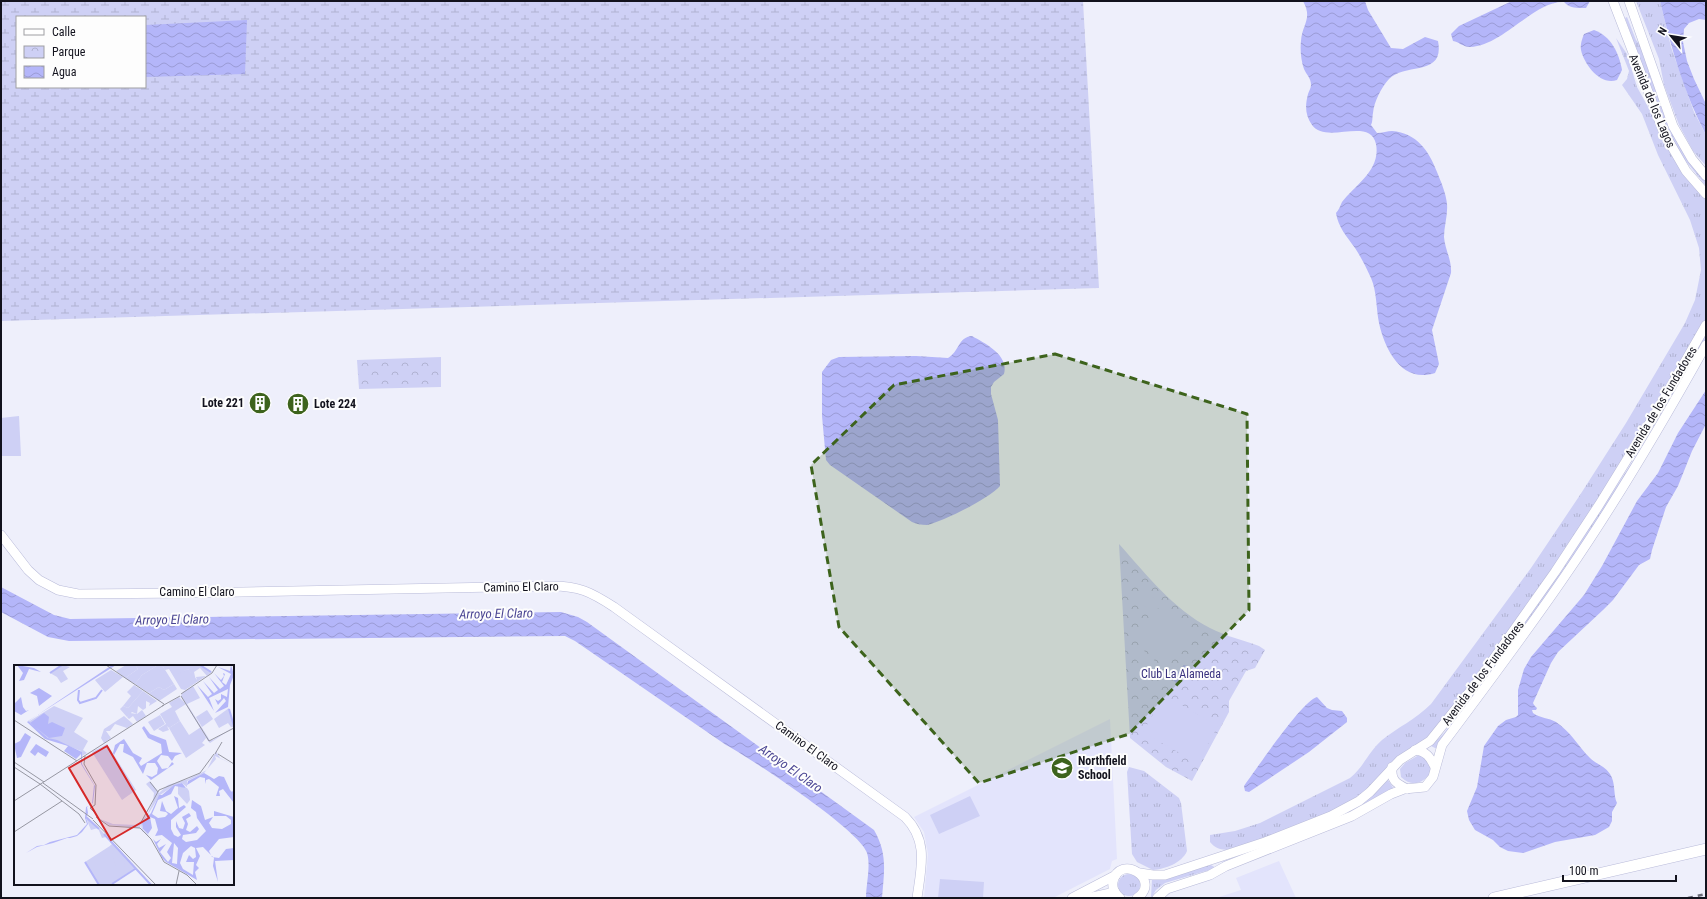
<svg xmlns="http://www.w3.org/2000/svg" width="1707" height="899" font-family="'Roboto Condensed',sans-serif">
<defs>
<pattern id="grass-tufts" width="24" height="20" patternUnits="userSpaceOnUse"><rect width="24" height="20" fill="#ced0f5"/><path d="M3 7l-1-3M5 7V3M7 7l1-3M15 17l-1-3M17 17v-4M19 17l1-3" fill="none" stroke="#b0b2d2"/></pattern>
<pattern id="wetland-marsh" width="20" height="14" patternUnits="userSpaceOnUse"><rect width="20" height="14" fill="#ced0f5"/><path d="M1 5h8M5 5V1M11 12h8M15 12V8" fill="none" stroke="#b0b2d2"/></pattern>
<pattern id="park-crowns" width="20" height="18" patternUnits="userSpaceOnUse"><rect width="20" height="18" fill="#ced0f5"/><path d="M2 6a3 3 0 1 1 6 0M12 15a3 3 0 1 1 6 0" fill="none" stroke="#b0b2d2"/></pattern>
<pattern id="water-waves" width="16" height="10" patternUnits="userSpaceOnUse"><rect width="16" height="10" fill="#b4b6f9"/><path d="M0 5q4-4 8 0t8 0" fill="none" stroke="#9a9bd5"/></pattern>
</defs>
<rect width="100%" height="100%" fill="#eeeffb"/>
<g fill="#e3e4fc">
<path d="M 1110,719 L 1117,859 L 1112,861 L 1110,869 L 1053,898 L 924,898 L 928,854 L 924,832 L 914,817 Z"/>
<path d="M 1279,861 L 1296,898 L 1216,898 L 1241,890 L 1236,878 Z"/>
</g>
<g fill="url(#grass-tufts)">
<path d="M 1636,1 L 1660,1 L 1671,47 L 1679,70 L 1694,112 L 1706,135 L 1706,166 L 1693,151 L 1679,125 L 1664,85 L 1659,59 Z"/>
<path d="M 1627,17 L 1636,40 L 1642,47 L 1662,106 L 1706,180 L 1706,186 L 1680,154 L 1666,128 L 1640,60 L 1625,18 Z"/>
<path d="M 1616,38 L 1627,54 L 1637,87 L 1652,114 L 1706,199 L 1706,319 L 1688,352 L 1595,508 L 1458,703 L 1427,737 L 1355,799 L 1335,810 L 1243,846 C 1231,849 1220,854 1210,842 L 1210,835 L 1235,831 L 1260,823 L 1350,778 C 1363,768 1369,751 1382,740 C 1398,727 1415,720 1431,704 L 1531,568 L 1580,495 L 1626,423 L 1685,323 L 1695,300 L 1701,270 L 1699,248 L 1690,220 L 1658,155 L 1642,114 L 1622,85 L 1627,79 L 1629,71 Z"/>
<path d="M 1706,333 L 1706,339 L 1669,406 L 1568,566 L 1437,749 L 1431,746 L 1444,733 L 1485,678 L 1566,564 L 1636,456 L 1667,404 Z"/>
<path d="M 1419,755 L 1431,761 L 1431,772 C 1424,783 1412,788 1401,777 L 1400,769 L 1405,763 Z"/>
<path d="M 1129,767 L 1144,771 L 1179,798 L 1181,803 L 1187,851 C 1182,863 1165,869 1153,870 L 1137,862 L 1132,854 L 1127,772 Z"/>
<path d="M 1388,780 L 1394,789 L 1346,815 L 1223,864 L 1222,862 L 1283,839 L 1366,801 Z"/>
<path d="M 1211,865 L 1216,868 L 1165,883 L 1156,890 L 1151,898 L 1152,878 Z"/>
<circle cx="1129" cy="885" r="11"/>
</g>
<path fill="url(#wetland-marsh)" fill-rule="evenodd" d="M 1,1 L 1083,1 L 1099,288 L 1,321 ZM 17,17 L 145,17 L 145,87 L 17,87 Z"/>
<g fill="url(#park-crowns)">
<path d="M 441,357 L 441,387 L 359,389 L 357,360 Z"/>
<path d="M 1119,544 C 1147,575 1173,609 1210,628 C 1225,636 1243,640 1259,646 L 1265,650 L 1255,668 L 1246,671 L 1229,701 L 1229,712 L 1192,781 L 1166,767 L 1130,738 Z"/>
</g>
<g fill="#ced0f5">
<path d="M 19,416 L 21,456 L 1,456 L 1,418 Z"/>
<path d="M 1145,590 L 1161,605 L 1153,614 L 1137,599 Z"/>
<path d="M 1162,610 L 1167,611 L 1192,632 L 1192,637 L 1170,662 L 1165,662 L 1140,640 L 1140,635 Z"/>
<path d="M 1139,646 L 1158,664 L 1150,673 L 1131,655 Z"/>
<path d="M 1164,695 L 1218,726 L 1197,763 L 1143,732 Z"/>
<path d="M 970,796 L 980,816 L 939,834 L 930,815 Z"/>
<path d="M 940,879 L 984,882 L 983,898 L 938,898 Z"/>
</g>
<g fill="url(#water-waves)">
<path d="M 1303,1 L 1365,1 L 1368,10 L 1391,48 L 1403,49 L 1425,37 L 1438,41 C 1445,77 1405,62 1389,79 C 1381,88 1374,102 1373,113 C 1372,118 1373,121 1371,125 L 1377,133 C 1382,133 1388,131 1392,131 C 1417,133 1429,151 1437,172 C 1441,182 1446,193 1447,204 C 1448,215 1444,226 1444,237 C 1445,250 1452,260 1451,273 L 1432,330 L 1439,364 L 1435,373 C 1402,384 1385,350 1379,323 C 1376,308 1377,292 1371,278 C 1366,267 1361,257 1355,248 C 1347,237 1338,227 1336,213 C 1339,210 1340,206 1342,202 C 1355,185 1381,170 1376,144 C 1370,116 1326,145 1312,125 C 1305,115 1305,106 1308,94 C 1309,91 1311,88 1311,85 C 1311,78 1306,74 1304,69 C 1301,61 1300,49 1301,41 C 1302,24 1313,19 1303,1 Z"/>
<path d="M 1512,1 L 1590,1 L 1586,8 C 1578,8 1570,9 1564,2 C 1535,0 1503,46 1470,47 C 1463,47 1459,42 1453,41 L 1451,34 L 1459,26 Z"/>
<path d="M 1660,1 L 1706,1 L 1706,20 L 1699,19 L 1689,23 L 1684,29 L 1683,42 L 1687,61 L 1694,79 L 1706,104 L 1706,135 C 1684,93 1671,48 1660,1 Z"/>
<path d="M 247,20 L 245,74 L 146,77 L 146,25 Z"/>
<path d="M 1594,30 C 1611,36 1619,53 1622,70 L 1617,80 C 1600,86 1584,64 1581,50 C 1580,45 1582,39 1584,34 Z"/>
<path d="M 972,336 C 986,344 1009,355 1004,374 L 994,382 L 991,387 L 991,394 L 998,420 L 1000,486 C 990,498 942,522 927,525 C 921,525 916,524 912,522 L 830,465 L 826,460 L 822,416 L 822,372 L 831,360 L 839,357 L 916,356 L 948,358 C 959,352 958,337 972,336 Z"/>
<path d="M 1706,390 L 1706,424 L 1692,451 L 1678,486 L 1666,507 L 1652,550 L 1650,559 L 1639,565 L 1613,600 L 1603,610 L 1558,652 L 1551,663 L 1533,703 L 1534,705 L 1537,708 L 1536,710 L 1532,710 L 1533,713 C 1540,718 1549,718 1556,722 C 1571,732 1578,746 1590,758 C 1596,764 1605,766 1610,774 C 1616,783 1613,796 1617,803 L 1612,812 L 1612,821 L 1609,827 L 1595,835 L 1555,842 L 1523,853 L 1508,851 L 1500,847 L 1493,840 L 1475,830 L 1469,820 L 1467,811 L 1477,787 L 1484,746 L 1498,726 L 1506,720 L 1516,717 L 1518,715 L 1518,690 L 1524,669 L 1531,657 L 1584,595 L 1602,566 L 1637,501 L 1658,473 L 1678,433 Z"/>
<path d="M 1,587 L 54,615 L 70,619 L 561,612 L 578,617 L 587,622 L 874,830 C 888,854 884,872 882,898 L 866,898 C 866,884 871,866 867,853 C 861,831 750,758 726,745 L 575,641 L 565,636 L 69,641 L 48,637 L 1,612 Z"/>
<path d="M 1184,665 L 1188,666 L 1190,670 L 1177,684 L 1172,679 Z"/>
<path d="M 1317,697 L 1327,708 L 1332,710 L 1342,711 L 1347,718 L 1347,722 L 1309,752 L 1249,792 L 1245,791 L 1244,786 L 1246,783 C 1258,767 1302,701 1317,697 Z"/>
</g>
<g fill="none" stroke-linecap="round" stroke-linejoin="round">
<g stroke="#b9bbd9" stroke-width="10">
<g id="tertiary">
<path d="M 1613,1 L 1664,133 L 1686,171 L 1706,194"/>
<path d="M 1629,1 L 1673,126 L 1692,159 L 1706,176"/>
<path d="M 1,535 L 28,570 L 39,580 L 58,590 L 78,594 L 190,593 L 552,586 C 579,586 591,592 614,607 L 905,817 C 929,841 921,868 917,898"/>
<path d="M 1415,750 C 1426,751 1430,757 1435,767"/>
<path d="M 1392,767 C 1391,780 1395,783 1407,789"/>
<path d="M 1140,873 L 1153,875 L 1165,875 L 1265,842 L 1331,816 L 1359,801 L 1370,792 L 1400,760 L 1430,741 L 1475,685 L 1555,572 L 1599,505 L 1655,414 L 1706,325"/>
<path d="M 1072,898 L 1116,875"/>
<path d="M 1088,898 L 1115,892"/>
<path d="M 1120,898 C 1115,894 1112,888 1113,882 C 1119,852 1163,880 1137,898"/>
<path d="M 1157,898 L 1167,889 L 1210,875 L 1226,866 L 1352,816 L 1391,794 L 1404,789 L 1425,787 L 1433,777 L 1442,745 C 1484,689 1526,633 1565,576 C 1616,502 1662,424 1706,345"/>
</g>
</g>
<g stroke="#b9bbd9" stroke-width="12">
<path id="secondary" d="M 1494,898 L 1706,849"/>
</g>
<use href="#tertiary" stroke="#fff" stroke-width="9"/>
<use href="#secondary" stroke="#fff" stroke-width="11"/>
<path stroke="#6a6a76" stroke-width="2.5" stroke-dasharray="5 5" stroke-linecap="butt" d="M 1688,898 L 1706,894"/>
</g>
<path fill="#3d631c" fill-opacity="0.2" stroke="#3d631c" stroke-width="3" stroke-dasharray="8 5" stroke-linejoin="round" d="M 1055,354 L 1247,414 L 1249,610 L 1129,734 L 979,783 L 839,627 L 811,465 L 894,385 Z"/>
<defs>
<g id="building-disc" transform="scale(1.15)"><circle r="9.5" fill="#3d631c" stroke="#fdfdfd"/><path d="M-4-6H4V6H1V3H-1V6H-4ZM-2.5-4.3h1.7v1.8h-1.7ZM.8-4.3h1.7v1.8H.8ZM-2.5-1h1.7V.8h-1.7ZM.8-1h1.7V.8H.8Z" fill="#fff"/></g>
<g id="school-disc" transform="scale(1.15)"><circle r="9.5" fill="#3d631c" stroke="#fdfdfd"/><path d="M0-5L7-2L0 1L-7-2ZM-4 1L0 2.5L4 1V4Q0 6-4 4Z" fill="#fff"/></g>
</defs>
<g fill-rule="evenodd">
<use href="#building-disc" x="260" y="403"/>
<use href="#building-disc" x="298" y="404"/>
<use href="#school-disc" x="1062" y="768"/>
</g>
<g text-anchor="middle" stroke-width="4" stroke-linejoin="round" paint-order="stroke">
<g font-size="12" fill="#12121d" stroke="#fdfdfd">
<text transform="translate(1652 101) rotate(67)" y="4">Avenida de los Lagos</text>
<text transform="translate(1661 402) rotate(-59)" y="4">Avenida de los Fundadores</text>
<text transform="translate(521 587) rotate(-1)" y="4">Camino El Claro</text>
<text x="197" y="596">Camino El Claro</text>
<text transform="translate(1483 673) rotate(-53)" y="4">Avenida de los Fundadores</text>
<text transform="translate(807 746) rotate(36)" y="4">Camino El Claro</text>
</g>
<g font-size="12" font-weight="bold" fill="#12121d" stroke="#fdfdfd" text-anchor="start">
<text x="244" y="407" text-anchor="end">Lote 221</text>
<text x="314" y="408">Lote 224</text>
<text x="1078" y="765">Northfield<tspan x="1078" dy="14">School</tspan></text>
</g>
<g font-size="12" fill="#3a327f" stroke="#fdfdfd">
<text x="1181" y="678">Club La Alameda</text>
</g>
<g font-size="13" font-style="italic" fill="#4a4593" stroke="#fdfdfd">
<text transform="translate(496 613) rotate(-1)" y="5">Arroyo El Claro</text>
<text transform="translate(172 619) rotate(-1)" y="5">Arroyo El Claro</text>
<text transform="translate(791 768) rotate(35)" y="5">Arroyo El Claro</text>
</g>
</g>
<g transform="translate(14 665)">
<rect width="220" height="220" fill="#eeeffb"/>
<path d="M 112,0 L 121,0 L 124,4 L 111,13 L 102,6 ZM 148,0 L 172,0 L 169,6 L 174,4 L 183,15 L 182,12 L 192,11 L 171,25 L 167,24 L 155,4 L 151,5 ZM 97,5 L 109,12 L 91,27 L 81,15 ZM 160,19 L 163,24 L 145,36 L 135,28 L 145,22 L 150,25 ZM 179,21 L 186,33 L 173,39 L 195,74 L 195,76 L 195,74 L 196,76 L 197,75 L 199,75 L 218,63 L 219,63 L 220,62 L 196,78 L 194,76 L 167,31 L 169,27 ZM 128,45 L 132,51 L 123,57 L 119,51 L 115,54 L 113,52 L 116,48 L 123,49 ZM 110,51 L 119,59 L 113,63 L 101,59 L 96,66 L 92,66 L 97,73 L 90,78 L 87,73 L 90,64 ZM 202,86 L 206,93 L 220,100 L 201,91 L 202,94 L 190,108 L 173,116 L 173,122 L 168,118 L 161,120 L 146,130 L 128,159 L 129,165 L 137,172 L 128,166 L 127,159 L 126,163 L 95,160 L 86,154 L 99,159 L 123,160 L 133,150 L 139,137 L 140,128 L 132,119 L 136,116 L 145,128 L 154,120 L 174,114 L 193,105 ZM 99,179 L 121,203 L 96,220 L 85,220 L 71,197 Z" fill="#ced0f5"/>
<path d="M 121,0 L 144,0 L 128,10 L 121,19 L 111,13 L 124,4 ZM 172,0 L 187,0 L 198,7 L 193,11 L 186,3 L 180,7 L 182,16 L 174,4 L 161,11 ZM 129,26 L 143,36 L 135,41 L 136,38 L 132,36 L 132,43 L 129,45 L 124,41 L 123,49 L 118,47 L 113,52 L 106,44 L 109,41 L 114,43 Z" fill="#ced0f5"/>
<path d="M 40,41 L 69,53 L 60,67 L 74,76 L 69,85 L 73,88 L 68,91 L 67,86 L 34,73 L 14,57 ZM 215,43 L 220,62 L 217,62 L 214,58 L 205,63 L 200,54 ZM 146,50 L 151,59 L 140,66 L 134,57 ZM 166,56 L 175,70 L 187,62 L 192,73 L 188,78 L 191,80 L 172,93 L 155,63 ZM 93,79 L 122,125 L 108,135 L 78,87 ZM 72,153 L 83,161 L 122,203 L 110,202 L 111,196 L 106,195 L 102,188 L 102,201 L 98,190 L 100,185 L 96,181 L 98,179 L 92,172 L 88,173 L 84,163 L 77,165 Z" fill="#ced0f5"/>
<path d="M 48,0 L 56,2 L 49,6 L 54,14 L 47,18 L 43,12 L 36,8 ZM 165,32 L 172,39 L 161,46 L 166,56 L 155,63 L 153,61 L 155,65 L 149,67 L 144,64 L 152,59 L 146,49 L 158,42 L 155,38 ZM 193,45 L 199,54 L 188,62 L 182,52 Z" fill="#ced0f5"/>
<path d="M 144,0 L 148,0 L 160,19 L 150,25 L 145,22 L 135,28 L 121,19 L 128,10 ZM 120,20 L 129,26 L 114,43 L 109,41 L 117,31 L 113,27 ZM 164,121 L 173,123 L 175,126 L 176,135 L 173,139 L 164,129 Z" fill="#ced0f5"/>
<path d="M 3,0 L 20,3 L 27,7 L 15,4 L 10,15 L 5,16 L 9,8 ZM 98,0 L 102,0 L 14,56 L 34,73 L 43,75 L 68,87 L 68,99 L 81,121 L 79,138 L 73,142 L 74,148 L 72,153 L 74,159 L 68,167 L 63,171 L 56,173 L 53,173 L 39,178 L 23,182 L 12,188 L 0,188 L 12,188 L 23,181 L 30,180 L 36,177 L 63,170 L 73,159 L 71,153 L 72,142 L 78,139 L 80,120 L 67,99 L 67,89 L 62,94 L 50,86 L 54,81 L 31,74 L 13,57 ZM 217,0 L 220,10 L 216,20 L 214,42 L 201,48 L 212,36 L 210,33 L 204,40 L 201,34 L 204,36 L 207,34 L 207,29 L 213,32 L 214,24 L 195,33 L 200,46 L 183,20 L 194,32 L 198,29 L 189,16 L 200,28 L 204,25 L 195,12 L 206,24 L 210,21 L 200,8 L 207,15 L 210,11 L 209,8 L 211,9 L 208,17 L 212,20 L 217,9 L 204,2 L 216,6 ZM 25,23 L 38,31 L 25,41 L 23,31 L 16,28 ZM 7,32 L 9,42 L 12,46 L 15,45 L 7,50 L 0,46 L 0,39 ZM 30,48 L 35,52 L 34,59 L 38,57 L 51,63 L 48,71 L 35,73 L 16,58 ZM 130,61 L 136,69 L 152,75 L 155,87 L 168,88 L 161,91 L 158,96 L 154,91 L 147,90 L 143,96 L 148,104 L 154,103 L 158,97 L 160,99 L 137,115 L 132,110 L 138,112 L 143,109 L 144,103 L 141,98 L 133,98 L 129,109 L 119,92 L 109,87 L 110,79 L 106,79 L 100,90 L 99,88 L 101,80 L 110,74 L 119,88 L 128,93 L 125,98 L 127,101 L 148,88 L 147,79 L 134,73 L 128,63 ZM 11,68 L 17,72 L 7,92 L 3,93 L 0,79 L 6,76 ZM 22,79 L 35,87 L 32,92 L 24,87 L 21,91 L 16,87 ZM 190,108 L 200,114 L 205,111 L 210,112 L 216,125 L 218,127 L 220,124 L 220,138 L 209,124 L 205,126 L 206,131 L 202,131 L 205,122 L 195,114 L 192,115 L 191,119 L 191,113 L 186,112 L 173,120 L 174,116 ZM 168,118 L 172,123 L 161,121 L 157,129 L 144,135 L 138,149 L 144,153 L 151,152 L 154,149 L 152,147 L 146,146 L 148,136 L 152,146 L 157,149 L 164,143 L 160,131 L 164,133 L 165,143 L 170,140 L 172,142 L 157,155 L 157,164 L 160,170 L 164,172 L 167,170 L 162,162 L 162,156 L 165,163 L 169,164 L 171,158 L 168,152 L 175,148 L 177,151 L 172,154 L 174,159 L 172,165 L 176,167 L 183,161 L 185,164 L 182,168 L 169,170 L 168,174 L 172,177 L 183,175 L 192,166 L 183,153 L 182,147 L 177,143 L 178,135 L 187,141 L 191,155 L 199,152 L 195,158 L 198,163 L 208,164 L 217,159 L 217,155 L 212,151 L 200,151 L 200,146 L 220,152 L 220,172 L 205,174 L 195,186 L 198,192 L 205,193 L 212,184 L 220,183 L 220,195 L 201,196 L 204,217 L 199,201 L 200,193 L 189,182 L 182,183 L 186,191 L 182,200 L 185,203 L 181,207 L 183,215 L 152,197 L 148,193 L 139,174 L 142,177 L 147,174 L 143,179 L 145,183 L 152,179 L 146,187 L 154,197 L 157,193 L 153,187 L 158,178 L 148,170 L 141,171 L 144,165 L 141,154 L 136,152 L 138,163 L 134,169 L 129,164 L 128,158 L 137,148 L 145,130 L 148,130 L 160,120 ZM 160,178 L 164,183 L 163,199 L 158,198 ZM 177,181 L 181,183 L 182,192 L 179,194 L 175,190 L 172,197 L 180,197 L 179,210 L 169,204 L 166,198 L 169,188 Z" fill="#b4b6f9" fill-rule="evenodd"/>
<path fill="none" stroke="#b4b6f9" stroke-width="2" d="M 186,0 L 197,7M 36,8 L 48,0M 65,25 L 64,35 L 66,38 L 82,33 L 88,25M 215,44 L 220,61M 72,152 L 85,164M 90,169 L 137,220M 71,197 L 85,220M 98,219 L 121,204"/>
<path fill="none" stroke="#9697a2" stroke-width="1" d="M 92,0 L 150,39M 167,29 L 198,8 L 203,0M 167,31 L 195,76 L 220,63M 148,41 L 166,31M 0,55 L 63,96M 201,89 L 208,77M 204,89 L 220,99M 71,91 L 70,99 L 82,120 L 81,140 L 76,143 L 83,150M 0,97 L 30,117M 0,102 L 26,119M 136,117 L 144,127M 29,118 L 79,154M 26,119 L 65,149 L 71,158M 0,136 L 150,40M 82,152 L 95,161 L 126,163M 79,155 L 142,220M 126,159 L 145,125 L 186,108 L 200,89M 126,163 L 137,174 L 150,197 L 173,210 L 183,220M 0,167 L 48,136M 162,220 L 165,206"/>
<path fill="#d62828" fill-opacity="0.15" stroke="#d62828" stroke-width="2" d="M 93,81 L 135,153 L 97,175 L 55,103 Z"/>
<rect width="220" height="220" fill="none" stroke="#12121d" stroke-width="2"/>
</g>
<rect width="1707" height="899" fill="none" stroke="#12121d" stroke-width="4"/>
<rect x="16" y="16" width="130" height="72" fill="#fdfdfd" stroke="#9f9fa3"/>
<rect x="24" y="29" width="20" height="6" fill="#ffffff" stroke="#9f9fa3"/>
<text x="52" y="36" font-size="12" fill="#12121d">Calle</text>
<rect x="24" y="46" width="20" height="12" fill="url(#park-crowns)" stroke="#9f9fa3"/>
<text x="52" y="56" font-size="12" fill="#12121d">Parque</text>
<rect x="24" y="66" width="20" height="12" fill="url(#water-waves)" stroke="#9f9fa3"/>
<text x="52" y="76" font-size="12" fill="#12121d">Agua</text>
<g transform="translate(1671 36) rotate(300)" stroke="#fdfdfd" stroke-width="3" paint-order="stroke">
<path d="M0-3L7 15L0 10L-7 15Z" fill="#12121d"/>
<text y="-6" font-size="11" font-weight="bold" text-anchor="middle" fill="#12121d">N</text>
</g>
<path d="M1563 875v6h113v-6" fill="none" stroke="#12121d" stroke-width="2"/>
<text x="1569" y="875" font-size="12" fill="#12121d" stroke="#fdfdfd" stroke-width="3" paint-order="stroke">100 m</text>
</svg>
